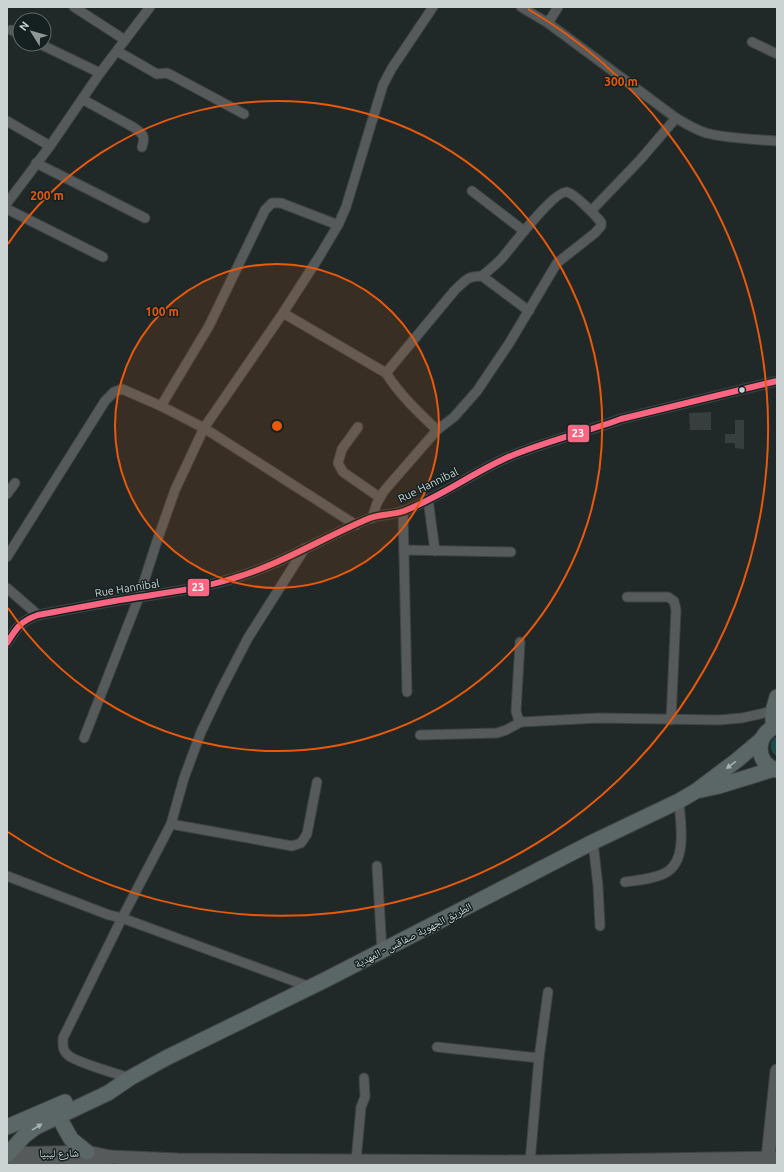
<svg xmlns="http://www.w3.org/2000/svg" width="784" height="1172" font-family="Ubuntu,'Noto Naskh Arabic',sans-serif">
<rect width="100%" height="100%" fill="#212828"/>
<path fill="#1c4b4b" d="M 777,736 L 777,757 C 769,751 768,741 777,736 Z"/>
<g fill="#383e3e">
<path d="M 711,412 L 711,430 L 690,430 L 689,413 Z"/>
<path d="M 735,420 L 744,420 L 744,449 L 735,448 L 735,443 L 725,443 L 725,434 L 735,434 Z"/>
</g>
<g fill="none" stroke-linecap="round" stroke-linejoin="round">
<g stroke="#3d4343" stroke-width="11">
<g id="street">
<path d="M 74,7 L 125,40"/>
<path d="M 521,7 L 548,23 L 676,118 C 686,124 696,130 706,133 C 729,139 754,139 777,141"/>
<path d="M 548,23 L 558,7"/>
<path d="M 11,30 L 20,34"/>
<path d="M 752,42 L 777,54"/>
<path d="M 40,44 L 100,73"/>
<path d="M 117,51 L 157,74 L 167,73 L 175,77 L 244,114"/>
<path d="M 82,99 L 133,127 C 142,133 146,135 142,147"/>
<path d="M 7,121 L 50,146"/>
<path d="M 36,163 L 145,218"/>
<path d="M 472,191 L 524,231"/>
<path d="M 7,203 L 50,146 L 100,73 L 150,7"/>
<path d="M 7,209 L 103,257"/>
<path d="M 482,276 L 529,311"/>
<path d="M 283,313 L 386,373 C 400,395 418,412 437,430"/>
<path d="M 386,373 L 455,290 C 466,280 467,276 482,276 C 489,270 497,264 503,257 C 512,246 555,190 567,192 C 575,194 584,205 591,211"/>
<path d="M 161,406 L 209,326 L 265,210 L 272,203 L 281,203 L 338,225"/>
<path d="M 358,427 L 342,449 L 338,463 L 343,472 L 379,497"/>
<path d="M 7,494 L 15,483"/>
<path d="M 428,499 L 435,551"/>
<path d="M 403,511 L 407,692"/>
<path d="M 372,518 L 377,503 L 384,491 L 437,430 L 454,417 L 477,391 L 510,342 L 557,263 L 595,233 L 601,226 L 601,222 L 591,211 L 640,160 L 676,118"/>
<path d="M 305,548 L 248,638 L 222,688 L 201,732 L 184,778 L 171,824 L 122,918 L 310,987"/>
<path d="M 404,550 L 511,552"/>
<path d="M 7,557 L 105,401 L 114,392 L 122,389 L 161,406 L 204,428 L 356,525"/>
<path d="M 7,588 L 38,615"/>
<path d="M 627,597 L 668,597 L 674,601 L 676,610 L 671,720"/>
<path d="M 520,642 L 516,711 L 518,718 L 521,722"/>
<path d="M 7,643 C 17,627 21,621 38,615 C 72,609 105,602 139,597 C 171,592 203,588 234,578 C 282,564 324,537 370,518 C 381,514 393,515 404,511 C 440,497 471,474 506,458 C 543,442 583,433 621,419 L 777,381"/>
<path d="M 420,735 L 497,733 L 506,730 L 521,722 L 599,718 L 719,720 L 742,718 L 773,711"/>
<path d="M 84,738 L 139,597 L 157,541 L 175,490 L 204,428 L 283,313 L 319,257 L 338,225 L 346,207 L 383,85 L 392,68 L 433,7"/>
<path d="M 171,824 L 292,846 L 301,843 L 307,834 L 317,782"/>
<path d="M 593,842 L 598,886 L 600,926"/>
<path d="M 377,866 L 382,951"/>
<path d="M 7,876 L 109,915 L 122,918 L 63,1038 C 63,1045 62,1050 68,1055 C 75,1062 117,1074 130,1078"/>
<path d="M 625,882 C 638,880 655,879 667,872 C 688,859 680,821 679,801"/>
<path d="M 437,1047 L 539,1058"/>
<path d="M 356,1161 L 361,1107 L 365,1097 L 364,1078"/>
<path d="M 530,1162 L 539,1058 L 548,992"/>
</g>
</g>
<g stroke="#3d4343" stroke-width="15">
<g id="secondary">
<path d="M 8,1154 L 87,1152 L 110,1157 L 178,1160 L 356,1161 L 530,1162 L 777,1158"/>
<path d="M 768,1158 L 777,1071"/>
<path d="M 11,1162 L 89,1163 L 100,1161 L 110,1157"/>
</g>
</g>
<g stroke="#3d4343" stroke-width="17">
<g id="primary">
<path d="M 777,726 C 755,733 754,763 777,770"/>
<path d="M 773,727 L 773,711 L 777,697"/>
<path d="M 701,790 L 719,786 L 774,769"/>
<path d="M 52,1109 L 57,1114 L 71,1139 L 87,1152"/>
<path d="M 7,1127 L 65,1102"/>
<path d="M 8,1154 L 24,1136 L 36,1127 L 108,1093 L 130,1078 L 166,1058 L 325,980 L 593,842 L 679,801 L 696,791 L 736,761 L 761,740"/>
</g>
</g>
<use href="#street" stroke="#565a5a" stroke-width="9"/>
<use href="#secondary" stroke="#565a5a" stroke-width="13"/>
<use href="#primary" stroke="#5b6767" stroke-width="15"/>
<g stroke="#152121" stroke-width="9">
<path id="bus-1" d="M 7,643 C 17,627 21,621 38,615 C 72,609 105,602 139,597 C 171,592 203,588 234,578 C 282,564 324,537 370,518 C 381,514 393,515 404,511 C 440,497 471,474 506,458 C 543,442 583,433 621,419 L 777,381"/>
</g>
<use href="#bus-1" stroke="#fa6682" stroke-width="6"/>
</g>
<defs><path id="oneway-solid" d="M-6-.8H1V-3.2L6.5 0L1 3.2V.8H-6Z"/></defs>
<g fill="#a9b3b3">
<use href="#oneway-solid" transform="translate(731 765) rotate(143)"/>
<use href="#oneway-solid" transform="translate(37 1127) rotate(-32)"/>
</g>
<circle cx="277" cy="426" r="162" fill="#e8590c" fill-opacity=".12"/>
<g fill="none" stroke="#e8590c" stroke-width="2">
<circle cx="277" cy="426" r="162"/>
<path d="M8 244A325 325 0 1 1 8 608"/>
<path d="M528 9A487 487 0 1 1 8 832"/>
</g>
<circle fill="#cbd3d3" stroke="#152121" stroke-width="1.5" cx="742" cy="390" r="3.5"/>
<g text-anchor="middle" stroke-width="3" stroke-linejoin="round" paint-order="stroke">
<g font-size="11" fill="#cbd3d3" stroke="#152121">
<text transform="translate(428 485) rotate(-26)" y="4">Rue Hannibal</text>
<text transform="translate(127 588) rotate(-9)" y="4">Rue Hannibal</text>
<text transform="translate(413 935) rotate(-27)" y="4">الطريق الجهوية صفاقس - المهدية</text>
<text transform="translate(59 1153) rotate(-1)" y="4">شارع ليبيا</text>
</g>
</g>
<circle cx="277" cy="426" r="6" fill="#e8590c" stroke="#152121" stroke-width="2"/>
<g font-size="12" text-anchor="middle" font-weight="bold" fill="#e8590c" stroke="#152121" stroke-width="3" stroke-linejoin="round" paint-order="stroke">
<text x="621" y="86">300 m</text>
<text x="47" y="200">200 m</text>
<text x="162" y="316">100 m</text>
</g>
<g stroke="#152121" stroke-width="1.5">
<rect x="567" y="424" width="23" height="19" rx="4" fill="#fa6682"/>
<rect x="187" y="578" width="23" height="19" rx="4" fill="#fa6682"/>
</g>
<g font-size="11" text-anchor="middle" font-weight="bold" fill="#fff">
<text x="578" y="437">23</text>
<text x="198" y="591">23</text>
</g>
<rect width="784" height="1172" fill="none" stroke="#cbd3d3" stroke-width="16"/>
<g transform="translate(32 32) rotate(307)"><circle r="19" fill="#152121" stroke="#5e6868"/>
<path d="M0-3L7 15L0 10L-7 15Z" fill="#909797"/>
<text y="-6" font-size="11" font-weight="bold" text-anchor="middle" fill="#cbd3d3">N</text>
</g>
</svg>
